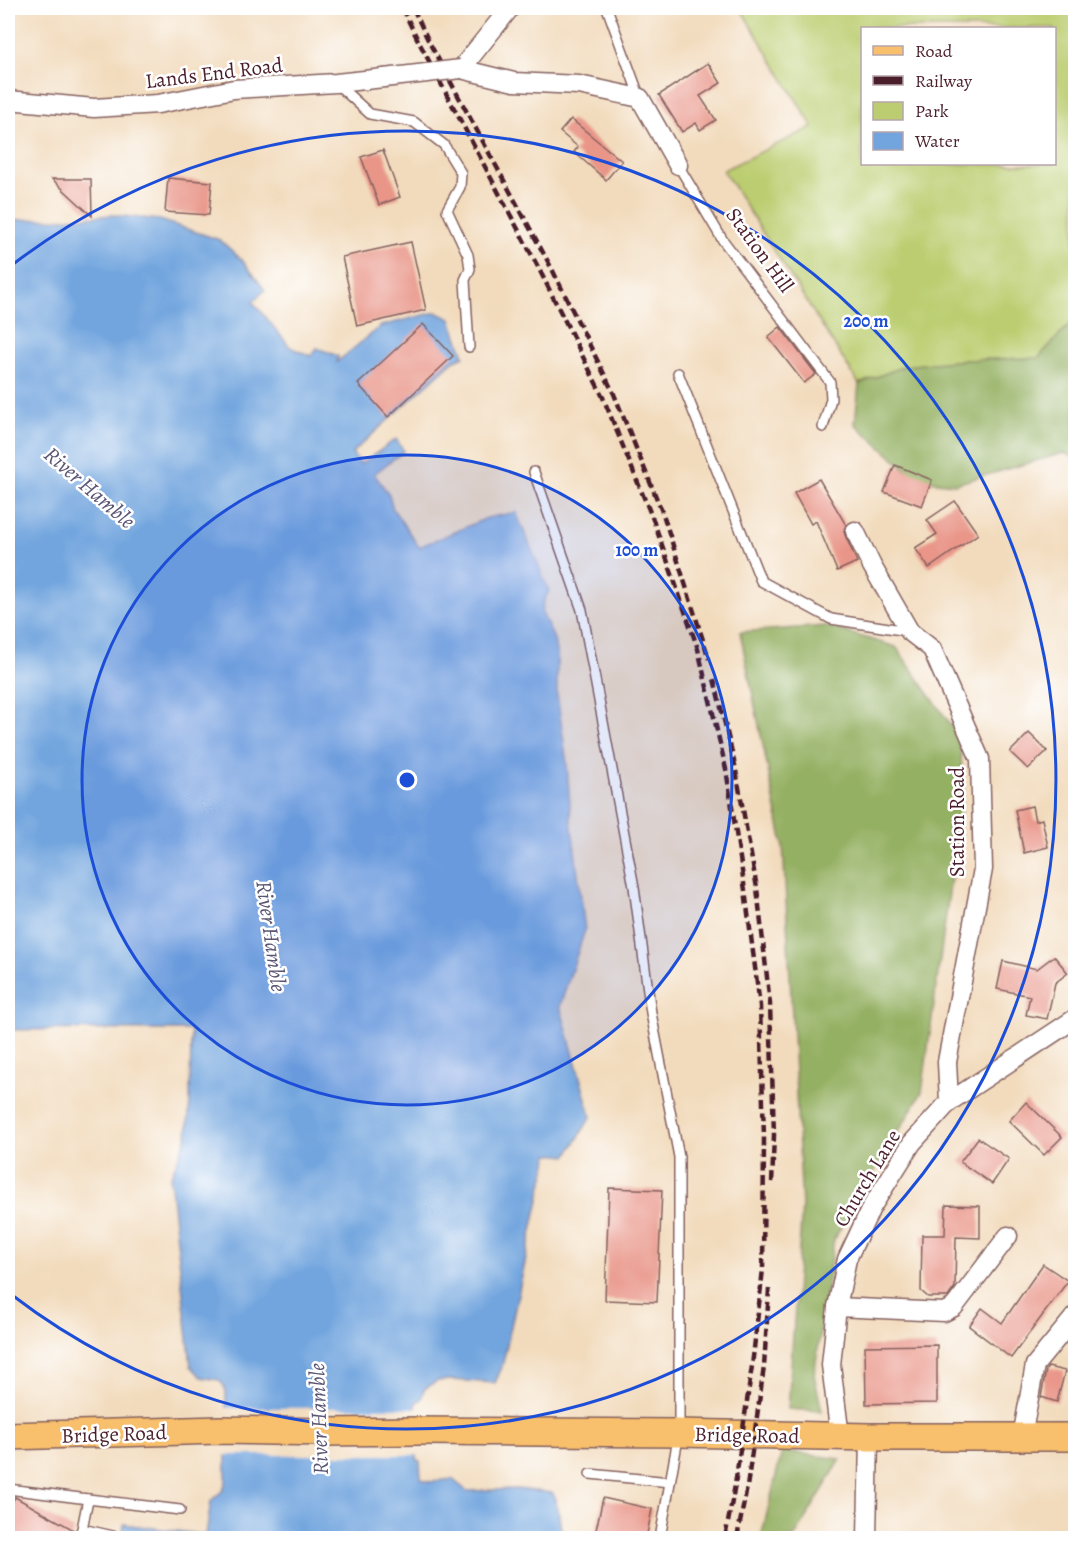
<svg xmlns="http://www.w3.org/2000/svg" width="1083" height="1546" font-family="Alegreya,serif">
<rect width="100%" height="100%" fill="#fff"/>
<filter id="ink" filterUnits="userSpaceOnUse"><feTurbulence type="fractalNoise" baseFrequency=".0167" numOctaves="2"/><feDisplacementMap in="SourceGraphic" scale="12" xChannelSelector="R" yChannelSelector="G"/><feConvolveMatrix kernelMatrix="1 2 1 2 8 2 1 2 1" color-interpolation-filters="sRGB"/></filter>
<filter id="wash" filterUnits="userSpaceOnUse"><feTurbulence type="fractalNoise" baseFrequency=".008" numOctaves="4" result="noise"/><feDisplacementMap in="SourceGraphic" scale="24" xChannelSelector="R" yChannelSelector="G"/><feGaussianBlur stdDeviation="1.35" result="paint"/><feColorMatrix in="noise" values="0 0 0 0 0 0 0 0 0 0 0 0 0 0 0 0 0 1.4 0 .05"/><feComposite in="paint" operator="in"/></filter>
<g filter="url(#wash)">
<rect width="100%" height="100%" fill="#f2dbbd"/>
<path fill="#bbcd70" stroke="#82764e" stroke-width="1.5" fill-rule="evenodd" d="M 740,8 L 1075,8 L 1075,319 L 1038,358 L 964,360 L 904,366 L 859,384 L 723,170 L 813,127 ZM 862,28 L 1054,28 L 1054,164 L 862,164 Z"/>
<g fill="#94b062" stroke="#6f6846" stroke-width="1.5">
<path d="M 1075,319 L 1075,458 L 1064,453 L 955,484 L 918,480 L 855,424 L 859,384 L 904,366 L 964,360 L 1038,358 Z"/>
<path d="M 826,626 L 896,647 L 960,738 L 963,789 L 922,1092 L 834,1239 L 814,1375 L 822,1411 L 788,1409 L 802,1206 L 783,844 L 740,632 Z"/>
<path d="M 782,1451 L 841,1459 L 794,1538 L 761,1538 Z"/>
</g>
<path fill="#72a5de" stroke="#5e6284" stroke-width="1.5" d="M 113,215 L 160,220 L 220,240 L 243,261 L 265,290 L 253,302 L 290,347 L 311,356 L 317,348 L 338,356 L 337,362 L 381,326 L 436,312 L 451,319 L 464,356 L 453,361 L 352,453 L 361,464 L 396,439 L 404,451 L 374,474 L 389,494 L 393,509 L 419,547 L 487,518 L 516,512 L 549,591 L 544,601 L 542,613 L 554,639 L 557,657 L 557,694 L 567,764 L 571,819 L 585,930 L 560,1006 L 591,1117 L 567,1156 L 549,1154 L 502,1367 L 495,1383 L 452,1380 L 437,1381 L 424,1389 L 421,1400 L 416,1402 L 417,1460 L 420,1461 L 421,1479 L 430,1482 L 452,1479 L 467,1491 L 517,1489 L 553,1493 L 559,1515 L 562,1538 L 122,1538 L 124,1524 L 206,1535 L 211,1501 L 223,1490 L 226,1481 L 226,1392 L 223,1385 L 219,1380 L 201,1377 L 191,1366 L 170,1178 L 187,1136 L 190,1101 L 191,1030 C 130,1030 69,1029 8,1030 L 8,220 L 58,219 Z"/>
<rect fill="#f2dbbd" x="223" y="1408" width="196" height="47"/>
<g id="blocks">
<g fill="#e99689">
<path d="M 708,63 L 721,83 L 700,96 L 716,120 L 700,130 L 696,123 L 682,132 L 659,95 Z"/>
<path d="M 571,119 L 622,161 L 606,180 L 574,152 L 578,147 L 560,132 Z"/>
<path d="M 383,150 L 400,197 L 379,205 L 361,157 Z"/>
<path d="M 168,178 L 212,182 L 209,215 L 165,212 Z"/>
<path d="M 52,179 L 91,179 L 92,216 Z"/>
<path d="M 411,242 L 426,310 L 357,326 L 342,257 Z"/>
<path d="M 423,324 L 453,356 L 388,417 L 358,384 Z"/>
<path d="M 780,327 L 816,374 L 804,383 L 768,337 Z"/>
<path d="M 895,465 L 932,480 L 922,506 L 884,492 Z"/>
<path d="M 819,479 L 846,525 L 844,530 L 845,535 L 857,562 L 837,571 L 816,521 L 811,524 L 794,493 Z"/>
<path d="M 955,501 L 978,534 L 929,568 L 915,548 L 937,534 L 927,520 Z"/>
<path d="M 1029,733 L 1047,751 L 1028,769 L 1010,752 Z"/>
<path d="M 1032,806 L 1035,821 L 1042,819 L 1048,847 L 1024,853 L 1015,810 Z"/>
<path d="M 1054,956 L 1068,973 L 1055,983 L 1047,1019 L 1026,1015 L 1030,996 L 997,989 L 1003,961 L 1037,969 Z"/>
<path d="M 1026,1102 L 1062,1137 L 1044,1155 L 1009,1121 Z"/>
<path d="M 978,1138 L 1009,1159 L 992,1184 L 960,1162 Z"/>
<path d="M 609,1188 L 662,1190 L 657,1302 L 605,1300 Z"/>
<path d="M 946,1205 L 980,1206 L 980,1238 L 956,1237 L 955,1287 L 948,1297 L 928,1297 L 921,1291 L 922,1235 L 945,1235 Z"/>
<path d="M 1043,1264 L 1068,1281 L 1011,1358 L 969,1326 L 982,1308 L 1002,1323 Z"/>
<path d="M 937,1345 L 937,1403 L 866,1404 L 865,1346 Z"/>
<path d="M 1048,1367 L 1065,1371 L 1057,1402 L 1041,1397 L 1046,1370 Z"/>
<path d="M 15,1497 L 74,1530 L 71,1539 L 8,1539 L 8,1510 Z"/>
<path d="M 603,1498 L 652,1509 L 646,1539 L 594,1539 Z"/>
</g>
</g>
</g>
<g filter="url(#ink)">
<use href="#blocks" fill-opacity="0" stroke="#85615e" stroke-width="1.5"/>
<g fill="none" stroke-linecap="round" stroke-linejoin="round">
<g stroke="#85615e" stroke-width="12">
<g id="lane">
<path d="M 607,8 L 640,98"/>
<path d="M 338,85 L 370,114 L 414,122 L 444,145 L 461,173 L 460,187 L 447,210 L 468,255 L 470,269 L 465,280 L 469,347"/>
<path d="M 678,165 L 722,239 L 830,382 L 831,399 L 823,427"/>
<path d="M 678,373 L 761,581 L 831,619 L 908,631"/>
<path d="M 534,472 L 582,610 L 634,887 L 651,1013 L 679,1157 L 679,1433 L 660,1538"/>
<path d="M 590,1474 L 670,1482"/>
<path d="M 8,1489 L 88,1499"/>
<path d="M 82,1529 L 122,1538"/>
<path d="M 78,1538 L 82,1529 L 88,1499 L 180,1510"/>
</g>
</g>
<g stroke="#85615e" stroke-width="21">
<g id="street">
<path d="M 510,8 L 461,69 L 514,82 L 579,85 L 640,98 L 678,165"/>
<path d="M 8,100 L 94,108 L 158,104 L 234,89 L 336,83 L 384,78"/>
<path d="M 855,531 L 872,566 L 910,632 L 932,649 L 980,759 L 983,869 L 947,1062 L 949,1102"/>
<path d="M 837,1307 L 944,1312 L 954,1307 L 1008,1236"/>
<path d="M 840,1437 L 831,1365 L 837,1307 L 847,1259 L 871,1208 L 912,1143 L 949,1102 L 1076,1018"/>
<path d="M 1022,1437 L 1035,1365 L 1076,1315"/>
<path d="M 867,1538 L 869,1437"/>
</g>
</g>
<g stroke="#85615e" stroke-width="30">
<path id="primary" d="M 8,1436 L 220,1430 L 324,1432 L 419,1431 L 679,1433 L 869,1437 L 1076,1437"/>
</g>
<use href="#lane" stroke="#fff" stroke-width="9"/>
<use href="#street" stroke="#fff" stroke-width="18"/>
<use href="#primary" stroke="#f8bf6c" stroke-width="27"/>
<g stroke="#4a1f2b" stroke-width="4.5" stroke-dasharray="9 4.5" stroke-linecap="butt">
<path d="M 402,8 L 420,44 L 537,265 L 602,395 L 654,522 L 698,649 L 726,769 L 745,890 L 760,1006 L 764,1137 L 763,1269 L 752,1366 L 735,1485 L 725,1538"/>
<path d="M 413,8 L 429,42 L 552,269 L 614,394 L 663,514 L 709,659"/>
<path d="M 714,679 L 735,765 L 757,888 L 770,1004 L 774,1135 L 772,1184"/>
<path d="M 737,1538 L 747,1487 L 764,1367 L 769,1289"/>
</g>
<g stroke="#85615e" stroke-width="21" stroke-linecap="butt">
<path id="street-bridge" d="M 384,78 L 461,69"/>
</g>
<use href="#street-bridge" stroke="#fff" stroke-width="18"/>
</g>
</g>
<circle cx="407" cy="780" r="325" fill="#1d4ed8" fill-opacity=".12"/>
<g fill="none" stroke="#1d4ed8" stroke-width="3">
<circle cx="407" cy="780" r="325"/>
<path d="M12 265A649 649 0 1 1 12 1295"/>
</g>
<g text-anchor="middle" stroke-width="5" stroke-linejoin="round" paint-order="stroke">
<g font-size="21" fill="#4a1f2b" stroke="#fff">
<text transform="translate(214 73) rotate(-7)" y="7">Lands End Road</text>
<text transform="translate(760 250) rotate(54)" y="7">Station Hill</text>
<text transform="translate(957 822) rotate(-90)" y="7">Station Road</text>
<text transform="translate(867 1178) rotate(-59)" y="7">Church Lane</text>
<text transform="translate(114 1434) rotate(-2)" y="7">Bridge Road</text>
<text transform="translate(747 1435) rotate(1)" y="7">Bridge Road</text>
</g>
<g font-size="22" font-style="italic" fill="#5a5573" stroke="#fff">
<text transform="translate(90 487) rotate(41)" y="8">River Hamble</text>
<text transform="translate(272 936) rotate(82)" y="8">River Hamble</text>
<text transform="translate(318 1419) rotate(-92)" y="8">River Hamble</text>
</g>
</g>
<circle cx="407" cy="780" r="9" fill="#1d4ed8" stroke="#fff" stroke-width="3"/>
<g font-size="18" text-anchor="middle" font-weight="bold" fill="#1d4ed8" stroke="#fff" stroke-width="5" stroke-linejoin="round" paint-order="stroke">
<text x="866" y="327">200 m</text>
<text x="637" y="556">100 m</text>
</g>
<rect width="1083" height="1546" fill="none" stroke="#fff" stroke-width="30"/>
<rect x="861" y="27" width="195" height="138" fill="#ffffff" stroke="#b7a5aa" stroke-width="1.5"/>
<rect x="873" y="46" width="30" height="9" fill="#f8bf6c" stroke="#b7a5aa" stroke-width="1.5"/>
<text x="915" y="57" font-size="18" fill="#4a1f2b">Road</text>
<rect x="873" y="76" width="30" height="9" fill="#4a1f2b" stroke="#b7a5aa" stroke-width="1.5"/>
<text x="915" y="87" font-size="18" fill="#4a1f2b">Railway</text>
<rect x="873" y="102" width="30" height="18" fill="#bbcd70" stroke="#b7a5aa" stroke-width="1.5"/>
<text x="915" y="117" font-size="18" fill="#4a1f2b">Park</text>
<rect x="873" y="132" width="30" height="18" fill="#72a5de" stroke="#b7a5aa" stroke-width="1.5"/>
<text x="915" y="147" font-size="18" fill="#4a1f2b">Water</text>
</svg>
